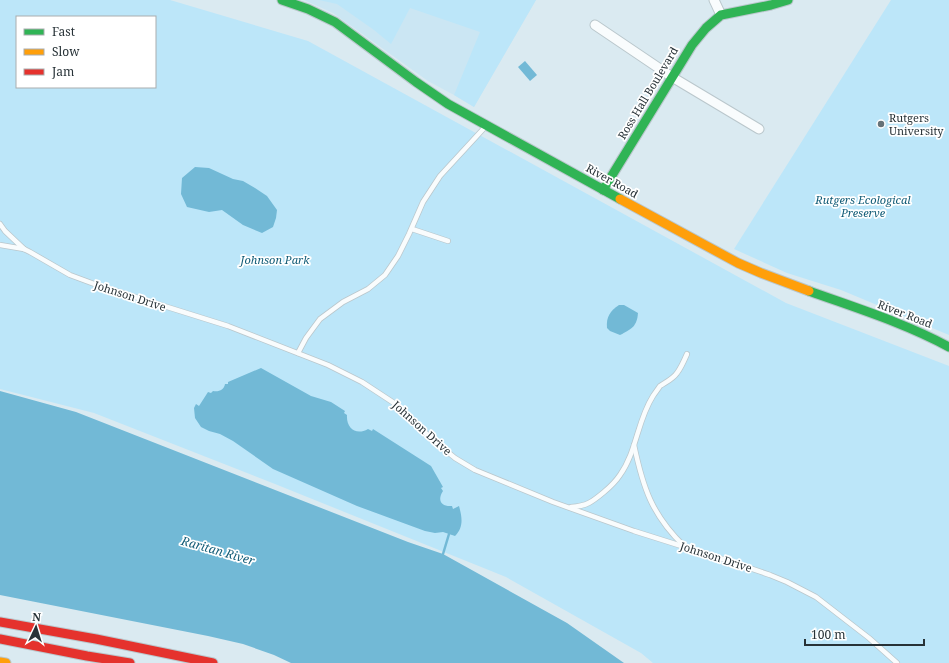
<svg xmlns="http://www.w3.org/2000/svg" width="949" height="663" font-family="'Noto Serif',serif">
<rect width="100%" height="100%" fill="#daeaf1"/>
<path fill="#cbe6f3" d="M 304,0 L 536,0 L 474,107 L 454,95 L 428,81 L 333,13 Z"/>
<g fill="#bce6f9" fill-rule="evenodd">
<path d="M 0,0 L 170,0 L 308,41 L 786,303 L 949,366 L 949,663 L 653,663 L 641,653 L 506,577 L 275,484 L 94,413 L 0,389 ZM 17,17 L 155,17 L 155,87 L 17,87 Z"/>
<path d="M 319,0 L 536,0 L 474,107 L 454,95 L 480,32 L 410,8 L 391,44 L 374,30 L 337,4 Z"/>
<path d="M 891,0 L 949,0 L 949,335 L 841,290 L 787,273 L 734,249 Z"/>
</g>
<g fill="#72b9d6">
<path d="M 525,61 L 537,75 L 530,81 L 518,67 Z"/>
<path d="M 195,167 L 209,168 L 233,179 L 243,181 L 255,188 L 267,196 L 277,210 L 276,218 L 273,227 L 262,233 L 243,225 L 222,210 L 209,212 L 187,207 L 181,194 L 182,178 Z"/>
<path d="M 619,305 L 624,305 L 638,313 C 637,326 632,329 620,335 L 610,331 L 607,328 C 606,317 610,311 619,305 Z"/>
<path d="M 261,368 L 311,396 L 331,402 L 345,411 L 344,413 L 347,415 C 346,428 356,436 368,429 L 372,431 L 373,429 L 431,466 L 443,487 L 441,488 L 443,491 C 437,500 441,507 452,506 L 453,509 L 459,506 C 462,517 464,527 455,536 L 443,532 L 435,533 L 425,531 L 357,506 L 273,469 L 233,441 L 220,434 L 209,431 L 201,427 L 195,418 L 194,408 L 196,404 L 199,406 L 208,392 L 211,393 L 213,391 C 219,392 224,390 225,384 L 228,384 L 228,382 Z"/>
<path d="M 0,391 L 76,412 L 408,542 L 443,554 L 567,623 L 624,663 L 291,663 L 274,655 L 243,644 L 208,636 L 0,595 Z"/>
</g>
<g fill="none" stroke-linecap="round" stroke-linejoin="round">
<path stroke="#72b9d6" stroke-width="2.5" d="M 443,554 L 449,534"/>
<g stroke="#bac7cc" stroke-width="6">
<g id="lane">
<path d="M 0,224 L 5,231 L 24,249"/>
<path d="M 412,229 L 448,241"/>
<path d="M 0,245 L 24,249 L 30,252 L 70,275 L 97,285 L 228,326 L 328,365 L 362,382 L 394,403 L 433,440 L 455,458 L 475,470 L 553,502 L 634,531 L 729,561 L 770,575 L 787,582 L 816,597 L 869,638 L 897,663"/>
<path d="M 298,353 L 306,338 L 320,319 L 343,302 L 368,289 L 385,275 L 398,256 L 409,234 L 423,202 L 440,176 L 486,126"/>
<path d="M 634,445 C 643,488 652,515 684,546"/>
<path d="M 571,507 C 587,506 592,502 604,492 C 610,487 616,481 620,475 C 637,451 637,421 653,396 C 655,393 658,389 660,386 C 666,382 673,379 677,373 C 681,368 684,361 687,354"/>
</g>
</g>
<g stroke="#bac7cc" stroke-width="11">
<g id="street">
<path d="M 714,0 L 721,15"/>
<path d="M 595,25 L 672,77 L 759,129"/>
</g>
</g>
<g stroke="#bac7cc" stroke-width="11">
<g id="fast">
<path d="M 282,0 L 308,9 L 335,22 L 416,82 L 448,104 L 620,199"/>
<path d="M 603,190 L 692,45 L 706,28 L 721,15 L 771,5 L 788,0"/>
<path d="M 809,291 C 856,308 905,323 949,347"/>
</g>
</g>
<g stroke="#bac7cc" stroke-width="11">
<g id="slow">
<path d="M 620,199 L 738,263 L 761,273 L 809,291"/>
<path d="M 0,662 L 6,663"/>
</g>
</g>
<g stroke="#bac7cc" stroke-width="11">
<g id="jam">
<path d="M 0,622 L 96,639 L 213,663"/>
<path d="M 0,639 L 87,656 L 130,663"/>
</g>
</g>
<use href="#lane" stroke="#f9fcfd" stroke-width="4.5"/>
<use href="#street" stroke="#f9fcfd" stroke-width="9"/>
<use href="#fast" stroke="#30b455" stroke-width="9"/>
<use href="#slow" stroke="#ff9f0a" stroke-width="9"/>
<use href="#jam" stroke="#e5322d" stroke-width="9"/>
</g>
<circle fill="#667278" stroke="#fff" stroke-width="1.5" cx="881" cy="124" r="4"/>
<g text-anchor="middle" stroke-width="3.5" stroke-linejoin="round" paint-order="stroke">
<g font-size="11" fill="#273237" stroke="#fff">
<text transform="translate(648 93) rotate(-59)" y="4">Ross Hall Boulevard</text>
<text transform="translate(612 181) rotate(29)" y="4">River Road</text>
<text transform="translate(130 296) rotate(18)" y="4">Johnson Drive</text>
<text transform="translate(905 314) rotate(21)" y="4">River Road</text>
<text transform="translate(422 428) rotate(42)" y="4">Johnson Drive</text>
<text transform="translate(716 557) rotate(18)" y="4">Johnson Drive</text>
</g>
<g font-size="11" fill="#273237" stroke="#fff" text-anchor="start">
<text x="889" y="122">Rutgers<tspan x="889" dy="13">University</tspan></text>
</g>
<g font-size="11" font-style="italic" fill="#105b76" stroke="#fff">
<text x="863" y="204">Rutgers Ecological<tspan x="863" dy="13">Preserve</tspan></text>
<text x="275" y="264">Johnson Park</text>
</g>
<g font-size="12" font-style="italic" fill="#145d78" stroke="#fff">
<text transform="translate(218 551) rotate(16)" y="4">Raritan River</text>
</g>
</g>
<rect x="16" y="16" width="140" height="72" fill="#ffffff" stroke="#a9adaf"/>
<rect x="24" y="29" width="20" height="6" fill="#30b455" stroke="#a9adaf"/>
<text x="52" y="36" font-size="12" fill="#273237">Fast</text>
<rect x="24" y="49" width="20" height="6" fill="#ff9f0a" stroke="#a9adaf"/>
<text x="52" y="56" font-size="12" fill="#273237">Slow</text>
<rect x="24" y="69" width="20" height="6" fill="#e5322d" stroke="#a9adaf"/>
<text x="52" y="76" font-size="12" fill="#273237">Jam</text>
<g transform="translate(36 627) rotate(4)" stroke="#ffffff" stroke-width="3" paint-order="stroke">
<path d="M0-3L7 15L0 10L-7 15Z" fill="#273237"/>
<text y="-6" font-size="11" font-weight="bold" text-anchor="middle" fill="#273237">N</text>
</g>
<path d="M805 639v6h119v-6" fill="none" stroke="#273237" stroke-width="2"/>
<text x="811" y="639" font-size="12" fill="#273237" stroke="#ffffff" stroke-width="3" paint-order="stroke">100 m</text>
</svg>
